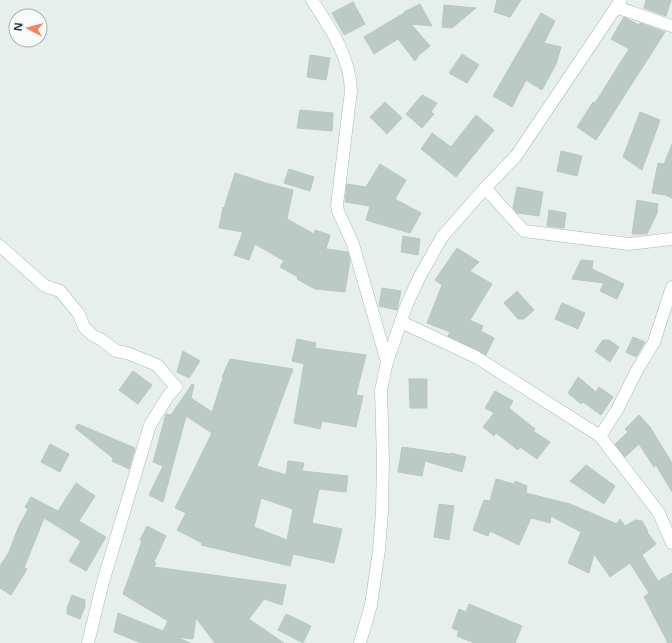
<svg xmlns="http://www.w3.org/2000/svg" width="672" height="643" font-family="'Open Sans',sans-serif">
<rect width="100%" height="100%" fill="#e6efeb"/>
<g fill="#bbcac4" stroke="#b8c9c2" fill-rule="evenodd">
<path d="M 497,0 L 521,0 L 510,17 L 494,12 Z"/>
<path d="M 646,0 L 671,0 L 666,16 L 644,8 Z"/>
<path d="M 353,2 L 365,24 L 344,35 L 332,13 Z"/>
<path d="M 420,4 L 432,26 L 411,24 L 430,46 L 419,55 L 415,61 L 398,39 L 374,54 L 364,37 L 404,13 L 404,12 Z"/>
<path d="M 444,5 L 476,8 L 452,28 L 442,27 Z"/>
<path d="M 541,13 L 555,21 L 544,43 L 561,47 L 556,64 L 542,90 L 526,80 L 512,107 L 493,96 Z"/>
<path d="M 624,17 L 639,25 L 640,23 L 665,32 L 596,140 L 577,127 L 593,102 L 595,103 L 629,49 L 611,39 Z"/>
<path d="M 462,54 L 479,65 L 467,83 L 449,73 Z"/>
<path d="M 310,55 L 330,58 L 326,80 L 307,77 Z"/>
<path d="M 422,95 L 437,103 L 431,112 L 434,114 L 422,128 L 406,114 Z"/>
<path d="M 385,102 L 402,118 L 387,134 L 370,117 Z"/>
<path d="M 300,110 L 333,113 L 332,131 L 297,128 Z"/>
<path d="M 640,112 L 660,120 L 642,170 L 623,157 Z"/>
<path d="M 476,115 L 494,130 L 456,177 L 421,149 L 432,133 L 451,147 Z"/>
<path d="M 672,144 L 672,198 L 665,195 L 652,193 L 658,163 L 664,164 Z"/>
<path d="M 561,151 L 582,156 L 577,176 L 557,171 Z"/>
<path d="M 380,164 L 406,180 L 395,199 L 421,213 L 410,233 L 366,220 L 370,206 L 345,202 L 347,184 L 366,187 Z"/>
<path d="M 289,169 L 314,177 L 310,191 L 284,183 Z"/>
<path d="M 235,173 L 266,183 L 293,190 L 287,219 L 314,234 L 315,230 L 330,235 L 326,249 L 348,252 L 350,261 L 345,292 L 315,289 L 297,279 L 298,277 L 280,267 L 284,261 L 255,244 L 249,260 L 234,255 L 243,232 L 219,228 L 223,207 L 224,208 Z"/>
<path d="M 517,187 L 543,192 L 539,216 L 517,213 L 513,208 Z"/>
<path d="M 637,200 L 658,204 L 657,213 L 647,234 L 632,234 Z"/>
<path d="M 549,210 L 566,213 L 564,228 L 547,226 Z"/>
<path d="M 403,236 L 420,239 L 418,255 L 401,252 Z"/>
<path d="M 457,248 L 479,262 L 470,271 L 492,284 L 470,320 L 483,326 L 481,331 L 494,338 L 486,355 L 448,336 L 450,332 L 427,323 L 442,285 L 435,280 Z"/>
<path d="M 581,260 L 593,261 L 592,269 L 624,284 L 617,299 L 600,291 L 604,283 L 572,279 Z"/>
<path d="M 382,288 L 401,291 L 397,310 L 379,306 Z"/>
<path d="M 517,291 L 534,310 L 524,319 L 518,319 L 504,303 Z"/>
<path d="M 562,303 L 585,313 L 578,329 L 555,319 Z"/>
<path d="M 633,337 L 645,342 L 636,357 L 626,352 Z"/>
<path d="M 297,339 L 316,343 L 315,348 L 366,355 L 356,395 L 363,396 L 356,427 L 322,421 L 320,429 L 294,423 L 304,364 L 292,361 Z"/>
<path d="M 603,340 L 609,340 L 619,347 L 610,362 L 595,351 Z"/>
<path d="M 183,351 L 200,361 L 189,378 L 177,372 Z"/>
<path d="M 230,359 L 293,369 L 257,466 L 286,475 L 288,461 L 304,463 L 302,471 L 348,476 L 346,492 L 319,489 L 312,523 L 342,529 L 334,563 L 293,554 L 290,566 L 201,545 L 202,543 L 177,530 L 186,513 L 175,508 L 212,433 L 186,416 L 163,502 L 149,495 L 163,466 L 153,462 L 166,414 L 171,415 L 192,384 L 194,385 L 191,398 L 212,412 L 223,378 L 222,377 ZM 261,498 L 293,509 L 287,540 L 254,527 Z"/>
<path d="M 133,371 L 152,385 L 138,404 L 119,390 Z"/>
<path d="M 578,377 L 596,392 L 599,387 L 613,397 L 601,415 L 583,402 L 581,404 L 568,393 Z"/>
<path d="M 409,379 L 427,379 L 427,408 L 410,408 Z"/>
<path d="M 495,391 L 513,401 L 509,408 L 535,429 L 533,431 L 550,442 L 537,459 L 520,447 L 518,450 L 496,433 L 494,436 L 483,427 L 494,413 L 485,408 Z"/>
<path d="M 639,415 L 650,427 L 672,463 L 672,492 L 656,465 L 654,467 L 639,444 L 625,457 L 615,444 L 628,432 L 625,429 Z"/>
<path d="M 78,424 L 135,448 L 129,469 L 112,461 L 113,458 L 75,428 Z"/>
<path d="M 50,444 L 69,454 L 60,472 L 41,462 Z"/>
<path d="M 402,447 L 450,454 L 451,453 L 466,457 L 462,472 L 425,461 L 422,476 L 398,472 Z"/>
<path d="M 586,465 L 615,486 L 604,504 L 570,481 Z"/>
<path d="M 496,479 L 514,484 L 515,481 L 527,486 L 526,493 L 570,504 L 617,524 L 620,519 L 625,526 L 635,520 L 642,521 L 648,531 L 647,532 L 656,544 L 642,555 L 658,581 L 672,573 L 672,643 L 668,643 L 644,597 L 649,593 L 630,563 L 610,577 L 594,554 L 589,573 L 568,563 L 581,532 L 551,516 L 550,523 L 531,518 L 519,545 L 490,531 L 488,536 L 473,530 L 484,500 L 490,501 Z"/>
<path d="M 76,483 L 95,496 L 79,521 L 106,537 L 86,571 L 69,561 L 81,541 L 44,518 L 24,568 L 27,569 L 11,595 L 0,588 L 0,566 L 9,552 L 18,528 L 28,509 L 25,507 L 31,497 L 58,511 Z"/>
<path d="M 439,504 L 454,506 L 449,540 L 434,537 Z"/>
<path d="M 147,526 L 166,536 L 154,562 L 156,563 L 154,567 L 286,585 L 282,605 L 264,599 L 249,619 L 284,643 L 215,643 L 196,618 L 193,639 L 177,637 L 190,643 L 141,643 L 114,632 L 118,613 L 163,631 L 168,621 L 123,594 L 142,541 L 140,540 Z"/>
<path d="M 72,595 L 85,600 L 85,606 L 80,619 L 67,614 L 67,608 Z"/>
<path d="M 469,604 L 522,626 L 515,643 L 474,643 L 457,636 L 459,631 L 452,628 L 459,609 L 466,612 Z"/>
<path d="M 286,614 L 311,626 L 303,643 L 278,630 Z"/>
</g>
<g fill="none" stroke-linecap="round" stroke-linejoin="round">
<g stroke="#a8b8b2" stroke-width="13">
<g id="minor">
<path d="M 312,0 C 330,28 350,56 351,91 L 337,205 L 338,211 L 353,244 L 387,362"/>
<path d="M 616,7 L 672,26"/>
<path d="M 485,188 L 524,231 L 629,244 L 672,239"/>
<path d="M 0,246 L 45,286 L 60,291 L 79,314 L 84,327 L 92,335 L 102,340 L 116,351 L 127,353 L 157,365 L 176,387 L 168,396 L 150,425 L 103,582 L 88,643"/>
<path d="M 401,322 L 476,357 L 600,436 L 659,513 L 672,543"/>
<path d="M 600,436 L 617,410 L 636,372 L 654,342 L 672,287"/>
<path d="M 360,643 L 371,605 L 379,550 L 382,512 L 383,460 L 381,390 L 387,362 L 407,304 L 420,276 L 442,237 L 485,188 L 516,156 L 621,0"/>
</g>
</g>
<use href="#minor" stroke="#fff" stroke-width="12"/>
</g>
<g transform="translate(28 28) rotate(277)"><circle r="19" fill="#f7fbf9" stroke="#a3b1ad"/>
<path d="M0-3L7 15L0 10L-7 15Z" fill="#f4845f"/>
<text y="-6" font-size="11" font-weight="bold" text-anchor="middle" fill="#24423a">N</text>
</g>
</svg>
